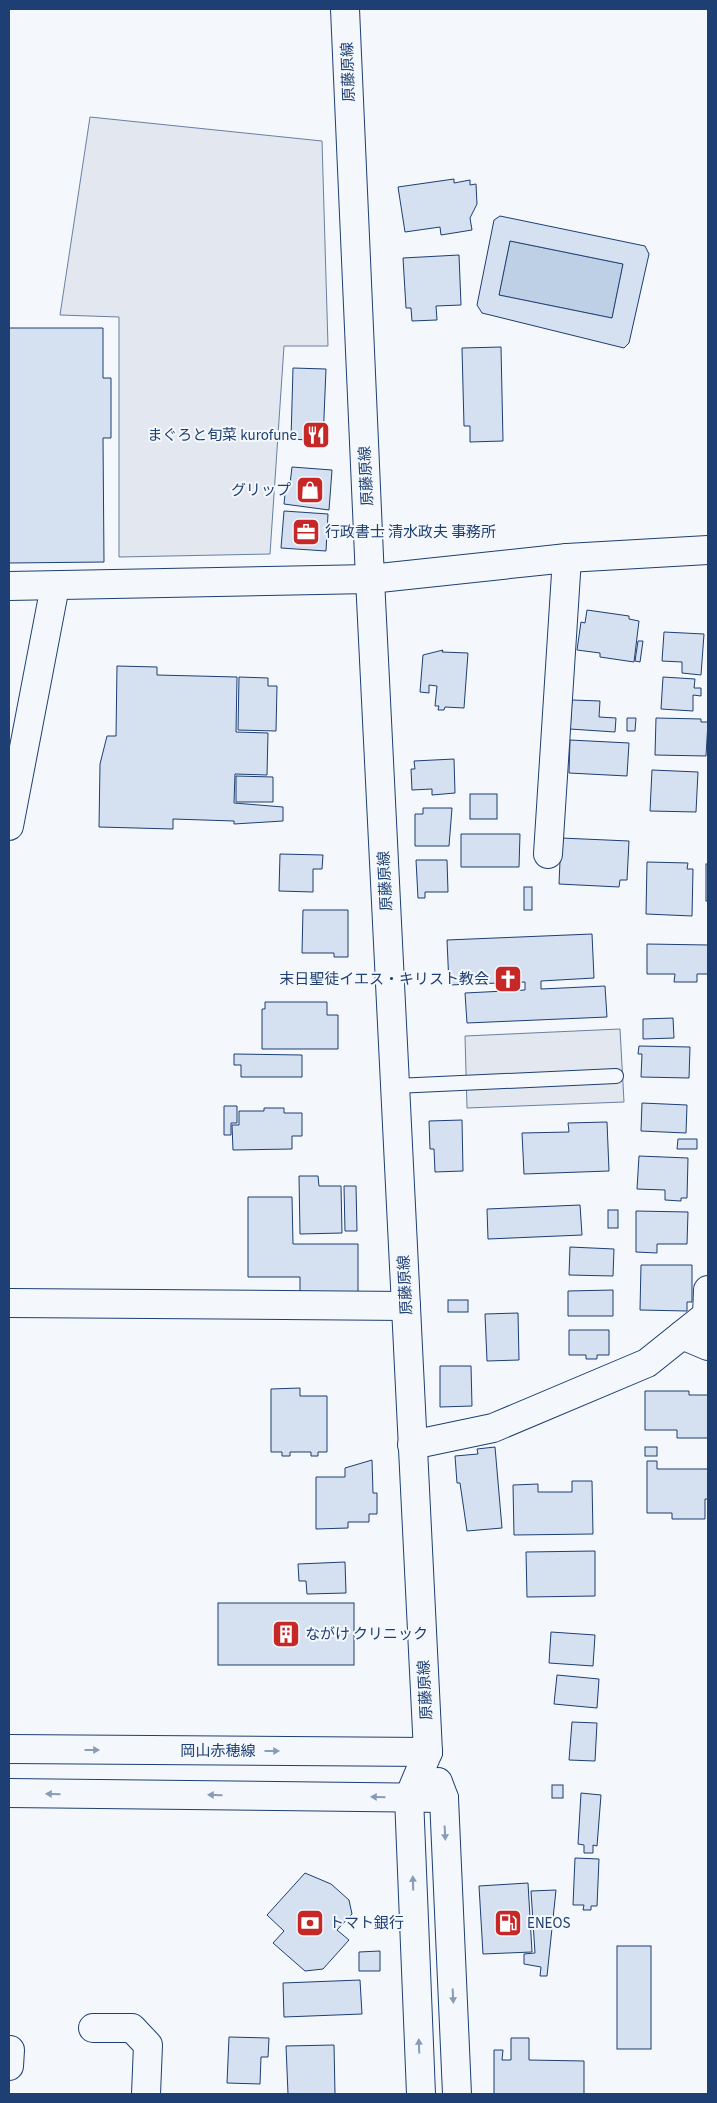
<svg xmlns="http://www.w3.org/2000/svg" width="717" height="2103" font-family="'Source Sans 3','Noto Sans JP',sans-serif">
<rect width="100%" height="100%" fill="#f4f7fb"/>
<g fill="#e3e8f0" stroke="#687fa3">
<path d="M 90,117 L 322,141 L 328,346 L 284,346 L 270,554 L 119,557 L 119,317 L 60,315 Z"/>
<path d="M 620,1029 L 624,1102 L 467,1108 L 465,1036 Z"/>
</g>
<path fill="#bed0e5" stroke="#687fa3" d="M 510,241 L 623,264 L 612,318 L 499,295 Z"/>
<g fill="#d5e0f0" stroke="#1d3f73" fill-rule="evenodd">
<path d="M 454,179 L 454,183 L 470,180 L 470,185 L 476,184 L 477,204 L 470,218 L 472,230 L 441,235 L 440,227 L 405,232 L 398,187 Z"/>
<path d="M 500,216 L 645,246 L 649,254 L 629,343 L 624,348 L 482,313 L 477,305 L 494,220 ZM 510,241 L 623,264 L 612,318 L 499,295 Z"/>
<path d="M 459,255 L 461,305 L 436,306 L 437,320 L 412,321 L 411,308 L 406,308 L 403,258 Z"/>
<path d="M 9,328 L 103,328 L 103,378 L 111,378 L 111,438 L 103,438 L 104,562 L 9,563 Z"/>
<path d="M 501,347 L 503,441 L 470,442 L 470,426 L 464,426 L 462,348 Z"/>
<path d="M 293,368 L 326,369 L 323,441 L 291,439 Z"/>
<path d="M 292,467 L 332,470 L 329,510 L 284,504 L 286,484 L 290,484 Z"/>
<path d="M 284,511 L 328,514 L 326,551 L 281,548 Z"/>
<path d="M 587,610 L 629,616 L 629,619 L 639,621 L 634,662 L 600,657 L 600,653 L 577,650 L 581,622 L 585,623 Z"/>
<path d="M 664,632 L 704,634 L 701,675 L 682,673 L 682,662 L 662,661 Z"/>
<path d="M 638,641 L 643,641 L 640,662 L 635,661 Z"/>
<path d="M 443,650 L 442,652 L 468,653 L 464,708 L 445,707 L 444,710 L 438,710 L 439,706 L 435,706 L 437,686 L 429,685 L 429,693 L 420,692 L 423,655 Z"/>
<path d="M 117,666 L 157,667 L 157,675 L 237,677 L 236,732 L 268,733 L 267,775 L 235,774 L 234,803 L 283,807 L 283,821 L 234,824 L 234,821 L 173,819 L 173,829 L 99,827 L 100,764 L 107,736 L 116,736 Z"/>
<path d="M 239,677 L 268,678 L 268,686 L 277,686 L 276,731 L 238,730 Z"/>
<path d="M 663,677 L 695,679 L 694,688 L 701,688 L 701,696 L 693,695 L 693,711 L 661,709 Z"/>
<path d="M 572,700 L 600,701 L 599,717 L 616,718 L 615,732 L 570,729 Z"/>
<path d="M 627,718 L 636,718 L 635,731 L 627,731 Z"/>
<path d="M 656,718 L 701,719 L 701,722 L 708,722 L 706,756 L 655,755 Z"/>
<path d="M 570,740 L 629,743 L 627,776 L 569,773 Z"/>
<path d="M 454,759 L 455,793 L 432,795 L 432,789 L 412,790 L 411,769 L 415,769 L 414,761 Z"/>
<path d="M 652,770 L 698,772 L 696,812 L 650,811 Z"/>
<path d="M 236,776 L 273,777 L 273,802 L 236,802 Z"/>
<rect x="470" y="794" width="27" height="25"/>
<path d="M 423,808 L 452,808 L 449,846 L 415,846 L 415,814 L 423,814 Z"/>
<path d="M 461,834 L 520,834 L 519,867 L 461,867 Z"/>
<path d="M 561,838 L 629,841 L 627,880 L 620,880 L 619,887 L 559,884 Z"/>
<path d="M 280,854 L 323,855 L 322,869 L 313,869 L 313,892 L 279,891 Z"/>
<path d="M 416,860 L 447,860 L 448,892 L 425,892 L 425,898 L 418,898 Z"/>
<path d="M 647,862 L 688,863 L 687,869 L 693,869 L 692,916 L 646,914 Z"/>
<rect x="706" y="864" width="2" height="37"/>
<rect x="524" y="887" width="8" height="23"/>
<path d="M 303,910 L 348,910 L 348,957 L 334,957 L 334,953 L 302,953 Z"/>
<path d="M 592,934 L 594,978 L 541,981 L 541,989 L 605,986 L 607,1017 L 467,1023 L 465,993 L 525,990 L 525,982 L 449,985 L 447,940 Z"/>
<path d="M 647,944 L 708,945 L 708,974 L 697,974 L 697,982 L 674,982 L 675,974 L 647,974 Z"/>
<path d="M 265,1002 L 327,1002 L 327,1015 L 338,1015 L 338,1049 L 262,1049 L 262,1009 L 265,1009 Z"/>
<path d="M 673,1018 L 674,1038 L 643,1039 L 643,1019 Z"/>
<path d="M 639,1046 L 690,1047 L 689,1078 L 641,1077 L 642,1054 L 638,1054 Z"/>
<path d="M 234,1054 L 302,1055 L 302,1077 L 241,1077 L 241,1065 L 234,1065 Z"/>
<path d="M 642,1103 L 687,1105 L 686,1133 L 641,1131 Z"/>
<path d="M 224,1106 L 237,1106 L 237,1123 L 231,1123 L 231,1135 L 224,1135 Z"/>
<path d="M 264,1108 L 284,1108 L 284,1113 L 302,1113 L 302,1136 L 292,1136 L 292,1149 L 233,1150 L 232,1125 L 239,1125 L 239,1111 L 264,1111 Z"/>
<path d="M 462,1120 L 463,1171 L 435,1172 L 434,1149 L 430,1149 L 429,1121 Z"/>
<path d="M 607,1122 L 609,1171 L 524,1174 L 522,1133 L 569,1132 L 568,1123 Z"/>
<path d="M 678,1139 L 697,1139 L 697,1149 L 677,1149 Z"/>
<path d="M 639,1156 L 688,1158 L 687,1198 L 681,1198 L 681,1201 L 665,1200 L 665,1190 L 637,1189 Z"/>
<path d="M 299,1176 L 318,1176 L 319,1186 L 341,1186 L 342,1233 L 300,1234 Z"/>
<path d="M 344,1186 L 356,1186 L 357,1231 L 345,1231 Z"/>
<path d="M 248,1197 L 292,1197 L 293,1244 L 358,1244 L 358,1296 L 300,1296 L 300,1277 L 248,1277 Z"/>
<path d="M 580,1205 L 582,1235 L 488,1239 L 487,1209 Z"/>
<rect x="608" y="1210" width="10" height="18"/>
<path d="M 636,1211 L 688,1212 L 687,1244 L 657,1244 L 657,1253 L 636,1252 Z"/>
<path d="M 570,1247 L 614,1249 L 613,1276 L 569,1275 Z"/>
<path d="M 641,1265 L 692,1265 L 692,1302 L 687,1302 L 687,1311 L 640,1310 Z"/>
<path d="M 613,1290 L 613,1316 L 568,1316 L 568,1291 Z"/>
<rect x="448" y="1300" width="20" height="12"/>
<path d="M 518,1313 L 519,1360 L 487,1361 L 485,1314 Z"/>
<path d="M 569,1330 L 609,1330 L 609,1355 L 597,1355 L 597,1359 L 586,1359 L 586,1355 L 569,1355 Z"/>
<path d="M 440,1366 L 471,1366 L 472,1406 L 440,1407 Z"/>
<path d="M 300,1388 L 300,1396 L 327,1396 L 327,1452 L 318,1452 L 318,1456 L 311,1456 L 311,1452 L 290,1452 L 290,1456 L 282,1456 L 282,1452 L 271,1452 L 271,1389 Z"/>
<path d="M 645,1391 L 689,1391 L 689,1395 L 708,1395 L 708,1438 L 677,1438 L 677,1430 L 645,1430 Z"/>
<path d="M 495,1447 L 502,1528 L 467,1531 L 460,1483 L 457,1483 L 455,1456 L 478,1454 L 477,1449 Z"/>
<rect x="645" y="1447" width="12" height="9"/>
<path d="M 372,1460 L 373,1493 L 377,1493 L 377,1514 L 369,1514 L 369,1522 L 348,1522 L 348,1528 L 316,1529 L 316,1477 L 345,1477 L 345,1468 Z"/>
<path d="M 647,1461 L 657,1461 L 657,1469 L 708,1469 L 708,1499 L 705,1499 L 705,1519 L 672,1519 L 672,1513 L 647,1513 Z"/>
<path d="M 572,1481 L 592,1481 L 593,1534 L 514,1535 L 513,1485 L 538,1484 L 538,1492 L 572,1492 Z"/>
<path d="M 595,1551 L 595,1596 L 527,1597 L 526,1552 Z"/>
<path d="M 345,1562 L 346,1593 L 307,1594 L 306,1581 L 299,1581 L 298,1564 Z"/>
<rect x="218" y="1603" width="136" height="62"/>
<path d="M 551,1632 L 595,1635 L 593,1666 L 549,1663 Z"/>
<path d="M 557,1675 L 599,1679 L 597,1708 L 554,1704 Z"/>
<path d="M 572,1722 L 597,1723 L 595,1761 L 569,1760 Z"/>
<rect x="552" y="1785" width="11" height="13"/>
<path d="M 581,1793 L 601,1795 L 597,1846 L 593,1845 L 593,1853 L 584,1853 L 584,1845 L 578,1844 Z"/>
<path d="M 575,1858 L 599,1859 L 597,1906 L 591,1906 L 591,1910 L 583,1910 L 584,1905 L 573,1905 Z"/>
<path d="M 305,1873 L 331,1884 L 349,1900 L 352,1914 L 337,1930 L 349,1940 L 323,1969 L 305,1971 L 273,1943 L 284,1931 L 267,1915 Z"/>
<path d="M 528,1883 L 532,1952 L 483,1954 L 479,1886 Z"/>
<path d="M 556,1890 L 547,1976 L 540,1976 L 541,1967 L 524,1964 L 524,1954 L 535,1953 L 531,1891 Z"/>
<rect x="617" y="1946" width="34" height="103"/>
<path d="M 380,1951 L 380,1971 L 359,1971 L 359,1952 Z"/>
<path d="M 360,1980 L 362,2014 L 284,2017 L 283,1983 Z"/>
<path d="M 229,2037 L 269,2038 L 268,2057 L 261,2057 L 260,2084 L 227,2083 Z"/>
<path d="M 511,2038 L 529,2038 L 529,2060 L 584,2061 L 584,2094 L 494,2094 L 494,2050 L 503,2050 L 502,2060 L 511,2060 Z"/>
<path d="M 334,2045 L 335,2094 L 288,2094 L 286,2046 Z"/>
</g>
<g fill="none" stroke-linecap="round" stroke-linejoin="round">
<g stroke="#1d3f73" stroke-width="16">
<path id="lane" d="M 395,1086 L 616,1076"/>
</g>
<g stroke="#1d3f73" stroke-width="30">
<g id="street">
<path d="M 9,586 L 370,579 L 567,558 L 708,550"/>
<path d="M 9,826 L 55,586"/>
<path d="M 548,854 L 567,558"/>
<path d="M 9,1303 L 406,1306"/>
<path d="M 682,1335 L 708,1346"/>
<path d="M 412,1445 L 493,1428 L 647,1363 L 707,1315 L 708,1290"/>
<path d="M 93,2028 L 132,2028 L 148,2045 L 146,2094"/>
<path d="M 9,2066 L 10,2050"/>
</g>
</g>
<g stroke="#1d3f73" stroke-width="30">
<path id="secondary" d="M 345,9 L 370,579 L 428,1752"/>
</g>
<g stroke="#1d3f73" stroke-width="30">
<g id="primary">
<path d="M 9,1749 L 428,1752"/>
<path d="M 438,1782 L 444,1798 L 457,2094"/>
<path d="M 9,1793 L 444,1798"/>
<path d="M 421,2094 L 409,1797 L 428,1752"/>
</g>
</g>
<use href="#lane" stroke="#f4f7fb" stroke-width="14"/>
<use href="#street" stroke="#f4f7fb" stroke-width="28"/>
<use href="#secondary" stroke="#f4f7fb" stroke-width="28"/>
<use href="#primary" stroke="#f4f7fb" stroke-width="28"/>
</g>
<defs><path id="oneway-solid" d="M-6-.8H1V-3.2L6.5 0L1 3.2V.8H-6Z" transform="scale(1.25)"/></defs>
<g fill="#889bb7">
<use href="#oneway-solid" transform="translate(92 1750)"/>
<use href="#oneway-solid" transform="translate(272 1751)"/>
<use href="#oneway-solid" transform="translate(53 1794) rotate(-179)"/>
<use href="#oneway-solid" transform="translate(215 1795) rotate(-179)"/>
<use href="#oneway-solid" transform="translate(378 1797) rotate(-179)"/>
<use href="#oneway-solid" transform="translate(445 1833) rotate(87)"/>
<use href="#oneway-solid" transform="translate(413 1883) rotate(-92)"/>
<use href="#oneway-solid" transform="translate(453 1996) rotate(87)"/>
<use href="#oneway-solid" transform="translate(419 2046) rotate(-92)"/>
</g>
<defs>
<g id="restaurant-square" transform="scale(1.4375)"><rect x="-9" y="-9" width="18" height="18" rx="4" fill="#c62828" stroke="#f4f7fb"/><path d="M-5-6h1v4h1v-4h1v4h1v-4h1v5L-1.5 .5V6h-2V.5L-5-1ZM5-6V6H3V1.5H1.5Q1.5-4 5-6Z" fill="#fff"/></g>
<g id="shop-square" transform="scale(1.4375)"><rect x="-9" y="-9" width="18" height="18" rx="4" fill="#c62828" stroke="#f4f7fb"/><path d="M-5-2.5h2.3a2.7 3.5 0 0 1 5.4 0H5L5.5 6h-11ZM-1.5-2.5h3a1.5 2.3 0 0 0-3 0Z" fill="#fff"/></g>
<g id="office-square" transform="scale(1.4375)"><rect x="-9" y="-9" width="18" height="18" rx="4" fill="#c62828" stroke="#f4f7fb"/><path d="M-6-3h4V-5.5h4V-3h4V5H-6ZM-1-4.5V-3h2v-1.5ZM-6 0V1H6V0Z" fill="#fff"/></g>
<g id="church-square" transform="scale(1.4375)"><rect x="-9" y="-9" width="18" height="18" rx="4" fill="#c62828" stroke="#f4f7fb"/><path d="M-1.2-6h2.4v3.5h3.3v2.4h-3.3V6h-2.4V-.1h-3.3v-2.4h3.3Z" fill="#fff"/></g>
<g id="building-square" transform="scale(1.4375)"><rect x="-9" y="-9" width="18" height="18" rx="4" fill="#c62828" stroke="#f4f7fb"/><path d="M-4-6H4V6H1V3H-1V6H-4ZM-2.5-4.3h1.7v1.8h-1.7ZM.8-4.3h1.7v1.8H.8ZM-2.5-1h1.7V.8h-1.7ZM.8-1h1.7V.8H.8Z" fill="#fff"/></g>
<g id="bank-square" transform="scale(1.4375)"><rect x="-9" y="-9" width="18" height="18" rx="4" fill="#c62828" stroke="#f4f7fb"/><path d="M-6-4H6V4H-6ZM0-2.3a2.3 2.3 0 1 0 0 4.6a2.3 2.3 0 1 0 0-4.6Z" fill="#fff"/></g>
<g id="fuel-square" transform="scale(1.4375)"><rect x="-9" y="-9" width="18" height="18" rx="4" fill="#c62828" stroke="#f4f7fb"/><path d="M-5.5-6h7V0h2V4h1.3V-2.5L3-4.5l.8-.8L6-3V5H2.5V1h-1V6h-7ZM-4.2-4.7v3.2H.2V-4.7Z" fill="#fff"/></g>
</defs>
<g fill-rule="evenodd">
<use href="#restaurant-square" x="316" y="435"/>
<use href="#shop-square" x="310" y="490"/>
<use href="#office-square" x="306" y="532"/>
<use href="#church-square" x="508" y="979"/>
<use href="#building-square" x="286" y="1634"/>
<use href="#bank-square" x="310" y="1923"/>
<use href="#fuel-square" x="508" y="1923"/>
</g>
<g text-anchor="middle" stroke-width="4" stroke-linejoin="round" paint-order="stroke">
<g font-size="15" fill="#1d3f73" stroke="#f4f7fb">
<text transform="translate(348 72) rotate(-92)" y="5">原藤原線</text>
<text transform="translate(366 476) rotate(-93)" y="5">原藤原線</text>
<text transform="translate(385 881) rotate(-93)" y="5">原藤原線</text>
<text transform="translate(405 1285) rotate(-93)" y="5">原藤原線</text>
<text transform="translate(425 1690) rotate(-93)" y="5">原藤原線</text>
<text x="218" y="1756">岡山赤穂線</text>
</g>
<g font-size="15" fill="#1d3f73" stroke="#f4f7fb" text-anchor="start">
<text x="297" y="440" text-anchor="end">まぐろと旬菜 kurofune</text>
<text x="291" y="495" text-anchor="end">グリップ</text>
<text x="325" y="537">行政書士 清水政夫 事務所</text>
<text x="489" y="984" text-anchor="end">末日聖徒イエス・キリスト教会</text>
<text x="305" y="1639">ながけ クリニック</text>
<text x="329" y="1928">トマト銀行</text>
<text x="527" y="1928">ENEOS</text>
</g>
</g>
<rect width="717" height="2103" fill="none" stroke="#1d3f73" stroke-width="20"/>
</svg>
